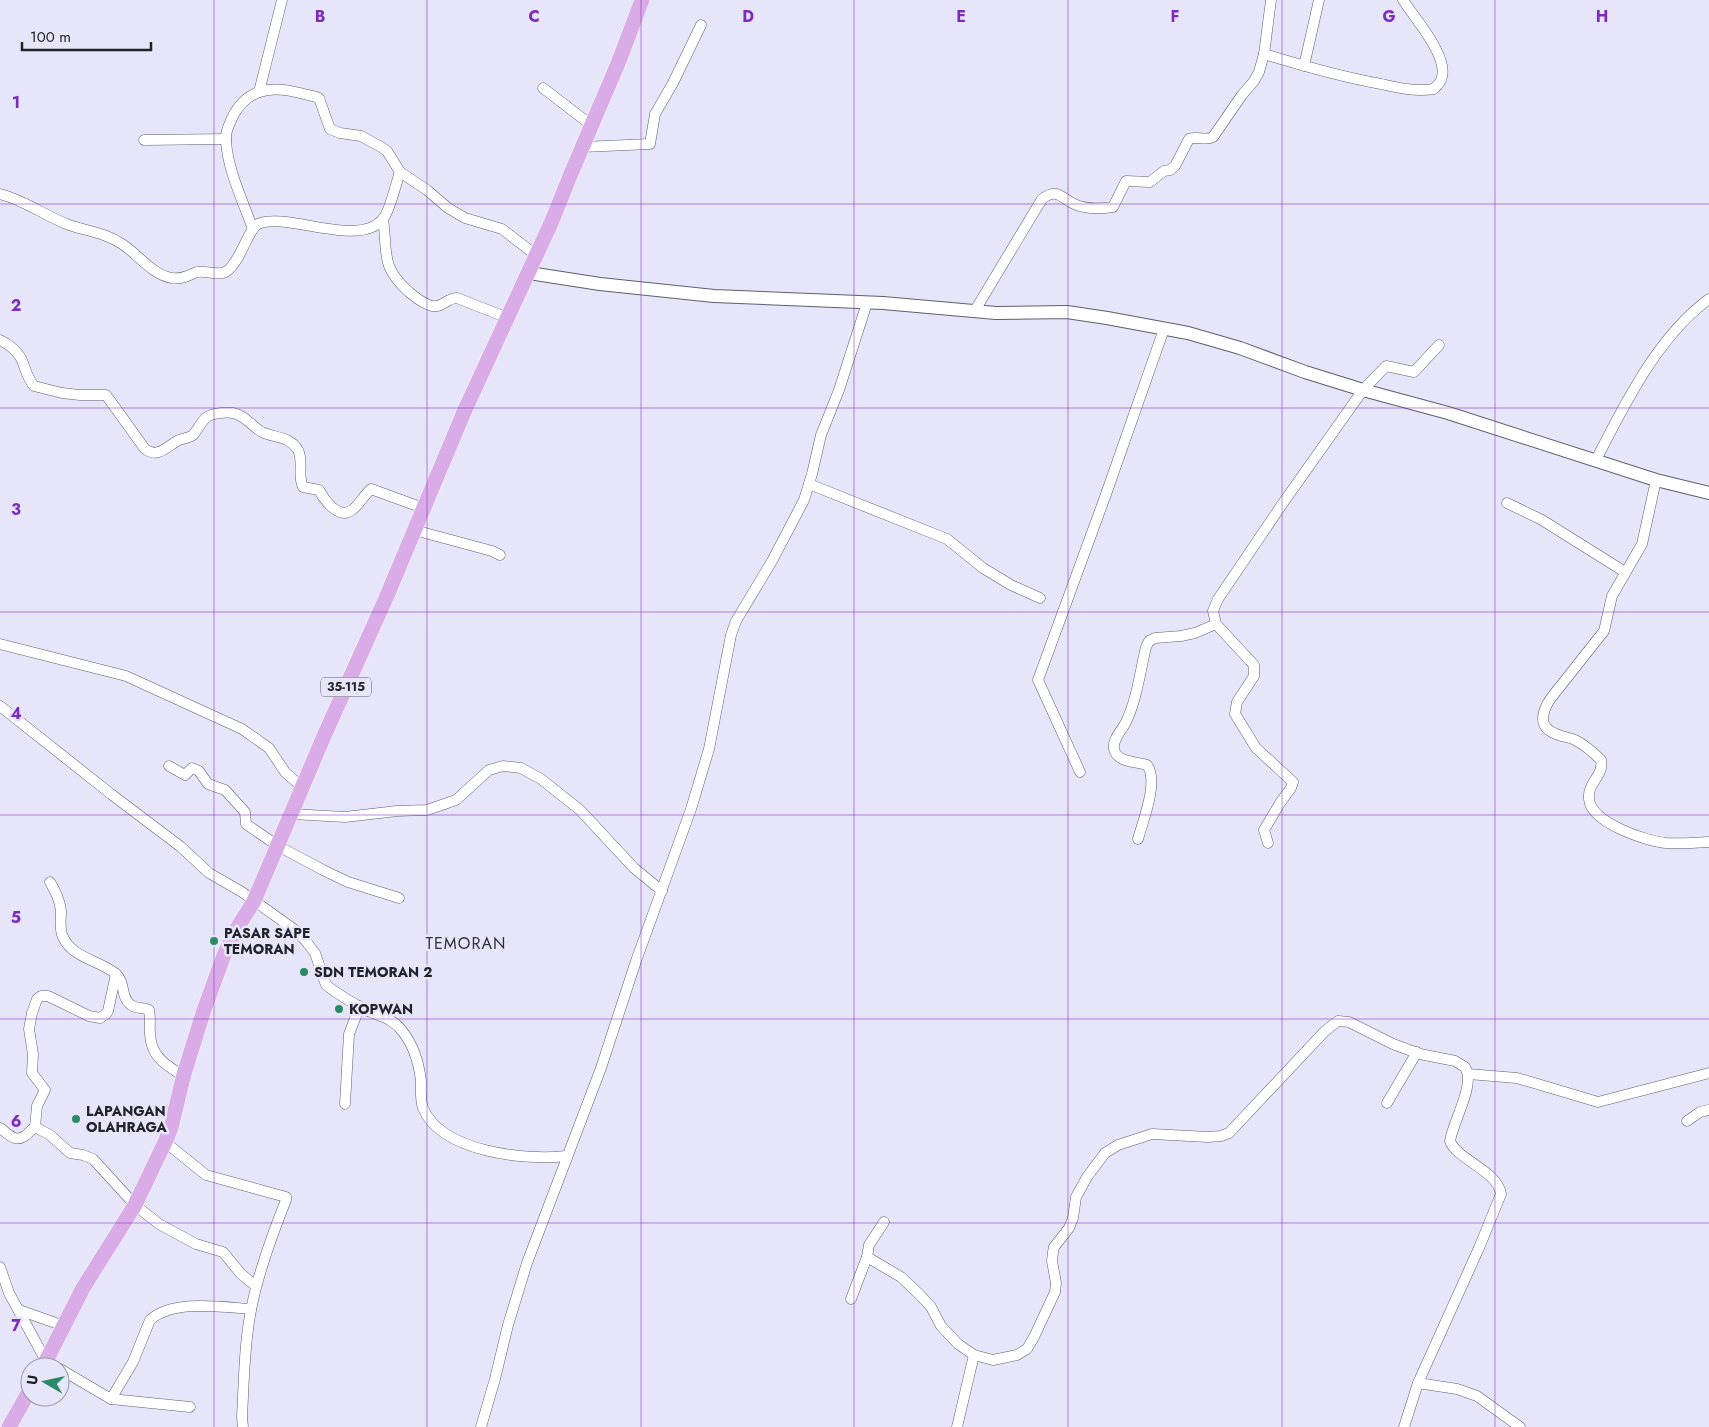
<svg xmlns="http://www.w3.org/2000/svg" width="1709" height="1427" font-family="Jost,sans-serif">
<rect width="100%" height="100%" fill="#e7e5f9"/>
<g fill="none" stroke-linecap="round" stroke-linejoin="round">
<g stroke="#605d6e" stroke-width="11">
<g id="minor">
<path d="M 1264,54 C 1303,66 1341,77 1381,84 C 1399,88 1415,92 1434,89 C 1436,86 1440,83 1441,80 C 1451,58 1414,18 1403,0"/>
<path d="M 1304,66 L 1319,0"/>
<path d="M 543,88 L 591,125"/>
<path d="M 259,92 L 282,0"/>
<path d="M 144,140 L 226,139"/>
<path d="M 582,147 L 650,144 L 655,114 L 673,83 L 701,25"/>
<path d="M 0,194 C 25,200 45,216 69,225 C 87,231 106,233 122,244 C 138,254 152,275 172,278 C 181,280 189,275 197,272 C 206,270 219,277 227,271 C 241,261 248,229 258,224 C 287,211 358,249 383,219 C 390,211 396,183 400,172"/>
<path d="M 383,219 C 388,254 380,266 409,292 C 416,298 424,304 432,306 C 442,308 447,298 457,298 L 508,318"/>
<path d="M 253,229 C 243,202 227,168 226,140 C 225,132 229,125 232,118 C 246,89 271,85 300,93 C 307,95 313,96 319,98 L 330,129 L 340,133 L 361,136 L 381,147 L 387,151 L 400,172 L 427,190 L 448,208 L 465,218 L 502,229 L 537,256"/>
<path d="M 974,312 L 1042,199 C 1057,187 1061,198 1074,204 C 1085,209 1100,209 1113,207 L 1126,181 L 1150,182 L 1164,171 L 1170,170 L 1175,166 L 1189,139 C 1197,136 1206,141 1213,137 L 1242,95 L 1254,81 L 1259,72 L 1264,54 L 1271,0"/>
<path d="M 0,340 C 9,344 20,353 23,363 C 26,371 28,379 34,386 L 62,393 L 80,395 L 106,395 L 145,449 C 158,459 167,446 179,440 C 184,438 189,438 193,435 C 198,430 201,421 207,417 C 213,413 226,412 233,413 C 245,415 251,426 262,432 C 274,438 290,436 298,450 C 304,462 297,475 303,487 L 319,490 C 325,501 339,520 352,510 C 360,504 364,495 371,489 L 423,508"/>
<path d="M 1596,460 C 1624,405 1658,336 1709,299"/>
<path d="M 1656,480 L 1642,544 L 1612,596 L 1604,631 L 1551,698 C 1542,711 1537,727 1556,734 C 1562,737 1569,737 1575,740 C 1585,745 1593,752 1601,760 C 1604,777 1587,782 1589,799 C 1591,823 1646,841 1666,843 C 1680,844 1695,843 1709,842"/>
<path d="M 809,484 L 947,539 L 983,568 L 1011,585 L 1040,598"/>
<path d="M 1507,503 L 1542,520 L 1625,572"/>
<path d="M 414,530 L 492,551 L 500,555"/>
<path d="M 0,644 L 126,676 L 242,729 L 269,748 L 285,772 L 303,788"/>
<path d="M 0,706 L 111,794 L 181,847 L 209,873 L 242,892 L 295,930 L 305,940 L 315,953 L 326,985 C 339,995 354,1004 368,1011 C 382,1017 394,1019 403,1032 C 414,1046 419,1064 421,1081 C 421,1090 420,1100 423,1108 C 441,1152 526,1161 566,1156"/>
<path d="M 169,766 L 185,775 L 192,768 L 199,771 L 208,784 L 225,790 L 245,812 L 246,824 L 278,846 L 323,870 L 348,882 L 399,898"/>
<path d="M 1080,772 L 1038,680 L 1105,497 L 1164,329"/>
<path d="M 292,814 L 345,817 L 397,811 L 427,810 L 456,800 L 489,770 L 503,766 L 521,768 L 541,779 L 580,810 L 634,868 L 662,891"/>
<path d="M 1138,839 C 1143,821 1159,781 1147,765 C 1137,762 1116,762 1114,749 C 1112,740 1122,730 1126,722 C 1137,699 1140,672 1146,647 L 1149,641 L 1155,638 L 1181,636 L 1195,633 L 1216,624"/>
<path d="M 1268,843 L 1264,830 L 1280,803 L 1291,788 L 1293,782 L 1256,748 L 1235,714 L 1237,702 L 1254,676 L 1254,665 L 1216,624 L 1213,611 L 1218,599 L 1283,503 L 1363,390 L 1386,366 L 1414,372 L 1439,345"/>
<path d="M 50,882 C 55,891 60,900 61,911 C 61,919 59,929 63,937 C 72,958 101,961 116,974 C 126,983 120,997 131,1005 C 136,1009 143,1007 149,1010 C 151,1018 149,1026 150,1034 C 151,1057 166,1065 183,1076"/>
<path d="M 1468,1074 L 1517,1078 L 1598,1102 L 1709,1073"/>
<path d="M 1387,1103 L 1417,1052"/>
<path d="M 345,1104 L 349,1034 L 360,1006"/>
<path d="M 1687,1121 L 1700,1112 L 1709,1110"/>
<path d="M 35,1127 L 37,1106 L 45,1090 L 32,1073 L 33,1054 L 29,1029 L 32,1013 L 37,999 L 41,996 L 48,996 L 89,1016 L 100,1018 L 106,1014 L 108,1011 L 116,974"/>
<path d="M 0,1128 C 8,1133 15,1144 26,1135 C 29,1133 31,1130 35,1127 L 50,1135 L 70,1153 L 83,1155 L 93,1159 L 135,1205 L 159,1224 L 196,1244 L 223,1252 L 241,1274 L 256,1286"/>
<path d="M 165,1142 L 206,1175 L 286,1197 L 286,1200 C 272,1235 258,1273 251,1310 C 244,1345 244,1382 242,1417 L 243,1427"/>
<path d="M 884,1222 L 869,1245 L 867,1257 L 901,1277 L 920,1295 L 931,1307 L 941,1326 L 958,1344 L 974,1355 L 993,1360 L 1017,1355 L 1027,1349 L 1034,1337 L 1055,1292 L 1056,1283 L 1052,1261 L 1053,1252 L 1054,1247 L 1069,1228 L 1073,1218 L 1076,1197 L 1087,1177 L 1105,1153 L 1118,1145 L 1152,1134 L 1208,1137 L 1221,1136 L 1229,1133 L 1325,1031 L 1338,1021 L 1349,1022 L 1393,1044 L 1420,1054 L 1455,1061 L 1465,1067 C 1476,1084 1453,1121 1450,1141 C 1457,1160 1497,1170 1501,1194 L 1479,1248 L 1418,1383 L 1404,1427"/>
<path d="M 0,1267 L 9,1293 L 46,1361 L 50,1363"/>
<path d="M 851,1299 L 867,1257"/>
<path d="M 19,1310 L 64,1326"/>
<path d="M 60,1369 L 111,1399 L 190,1407"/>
<path d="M 1418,1383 L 1457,1389 L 1477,1396 L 1520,1427"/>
<path d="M 111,1399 L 133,1362 L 150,1320 C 173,1299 221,1307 251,1309"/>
<path d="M 481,1427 L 495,1379 L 508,1325 L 527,1263 L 601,1068 L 636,961 L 691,809 L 709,749 L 731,635 L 736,621 L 772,561 L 804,500 L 812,474 L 821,435 L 839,390 L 867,303"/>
<path d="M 957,1427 L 974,1355"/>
</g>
</g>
<g stroke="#605d6e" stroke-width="14">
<path id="tertiary" d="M 529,273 L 600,284 L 714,296 L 883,303 L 996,313 L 1067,312 L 1107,318 L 1188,333 L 1240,348 L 1305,372 L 1363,390 L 1448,413 L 1656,480 L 1709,493"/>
</g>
<g stroke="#fff" stroke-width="16">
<g id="primary">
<path d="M 43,1367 L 83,1288 L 135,1205 L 165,1142 L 171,1128 L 184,1074 L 204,1010 L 224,955 L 236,930 L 254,901 L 324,736 L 386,598 L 464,412 L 552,221 L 570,176 L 619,61 L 642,0"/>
<path d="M 9,1427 L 30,1390"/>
</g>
</g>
<use href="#minor" stroke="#fff" stroke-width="10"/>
<use href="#tertiary" stroke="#fff" stroke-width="12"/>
<use href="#primary" stroke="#d9ace7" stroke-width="15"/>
</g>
<path fill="none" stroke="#7b2cbf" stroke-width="1" stroke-opacity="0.55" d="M 214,0 L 214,1427M 427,0 L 427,1427M 641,0 L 641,1427M 854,0 L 854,1427M 1068,0 L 1068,1427M 1282,0 L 1282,1427M 1495,0 L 1495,1427M 0,204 L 1709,204M 0,408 L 1709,408M 0,612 L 1709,612M 0,815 L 1709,815M 0,1019 L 1709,1019M 0,1223 L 1709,1223"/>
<g fill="#288b65" stroke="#e7e5f9" stroke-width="2">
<circle cx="214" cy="941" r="5"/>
<circle cx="304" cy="972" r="5"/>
<circle cx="339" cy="1009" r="5"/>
<circle cx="76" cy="1119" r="5"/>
</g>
<g text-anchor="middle" stroke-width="5" stroke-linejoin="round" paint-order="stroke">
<rect fill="#e7e5f9" stroke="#5e5c67" stroke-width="1" x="321" y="677.5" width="50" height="19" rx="4"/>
<g font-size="12" font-weight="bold" fill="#232229">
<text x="346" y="691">35-115</text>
</g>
<g font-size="14" font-weight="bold" fill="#232229" stroke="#e7e5f9" text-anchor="start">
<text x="224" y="938">PASAR SAPE<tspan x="224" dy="16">TEMORAN</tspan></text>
<text x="314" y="977">SDN TEMORAN 2</text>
<text x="349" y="1014">KOPWAN</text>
<text x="86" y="1116">LAPANGAN<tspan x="86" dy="16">OLAHRAGA</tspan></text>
</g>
<g font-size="16" letter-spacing="1" fill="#312f3e" stroke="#e7e5f9">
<text x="466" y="949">TEMORAN</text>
</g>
</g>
<g font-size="16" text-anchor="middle" font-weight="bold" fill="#7b2cbf" stroke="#e7e5f9" stroke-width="5" stroke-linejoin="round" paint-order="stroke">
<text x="320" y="22">B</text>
<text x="534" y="22">C</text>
<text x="748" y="22">D</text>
<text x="961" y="22">E</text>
<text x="1175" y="22">F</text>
<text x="1389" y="22">G</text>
<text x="1602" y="22">H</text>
<text x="16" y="108">1</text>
<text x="16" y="311">2</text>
<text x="16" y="515">3</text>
<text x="16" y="719">4</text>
<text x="16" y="923">5</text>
<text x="16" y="1127">6</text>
<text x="16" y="1331">7</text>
</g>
<g transform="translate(45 1382) rotate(279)"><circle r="24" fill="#e7e5f9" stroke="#9997a6"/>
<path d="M0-4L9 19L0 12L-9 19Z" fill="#288b65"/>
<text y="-8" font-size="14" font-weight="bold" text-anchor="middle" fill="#232229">U</text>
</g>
<path d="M22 42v8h129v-8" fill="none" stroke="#232229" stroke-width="2.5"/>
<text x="30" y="42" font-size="15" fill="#232229" stroke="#e7e5f9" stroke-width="4" paint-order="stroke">100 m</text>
</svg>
